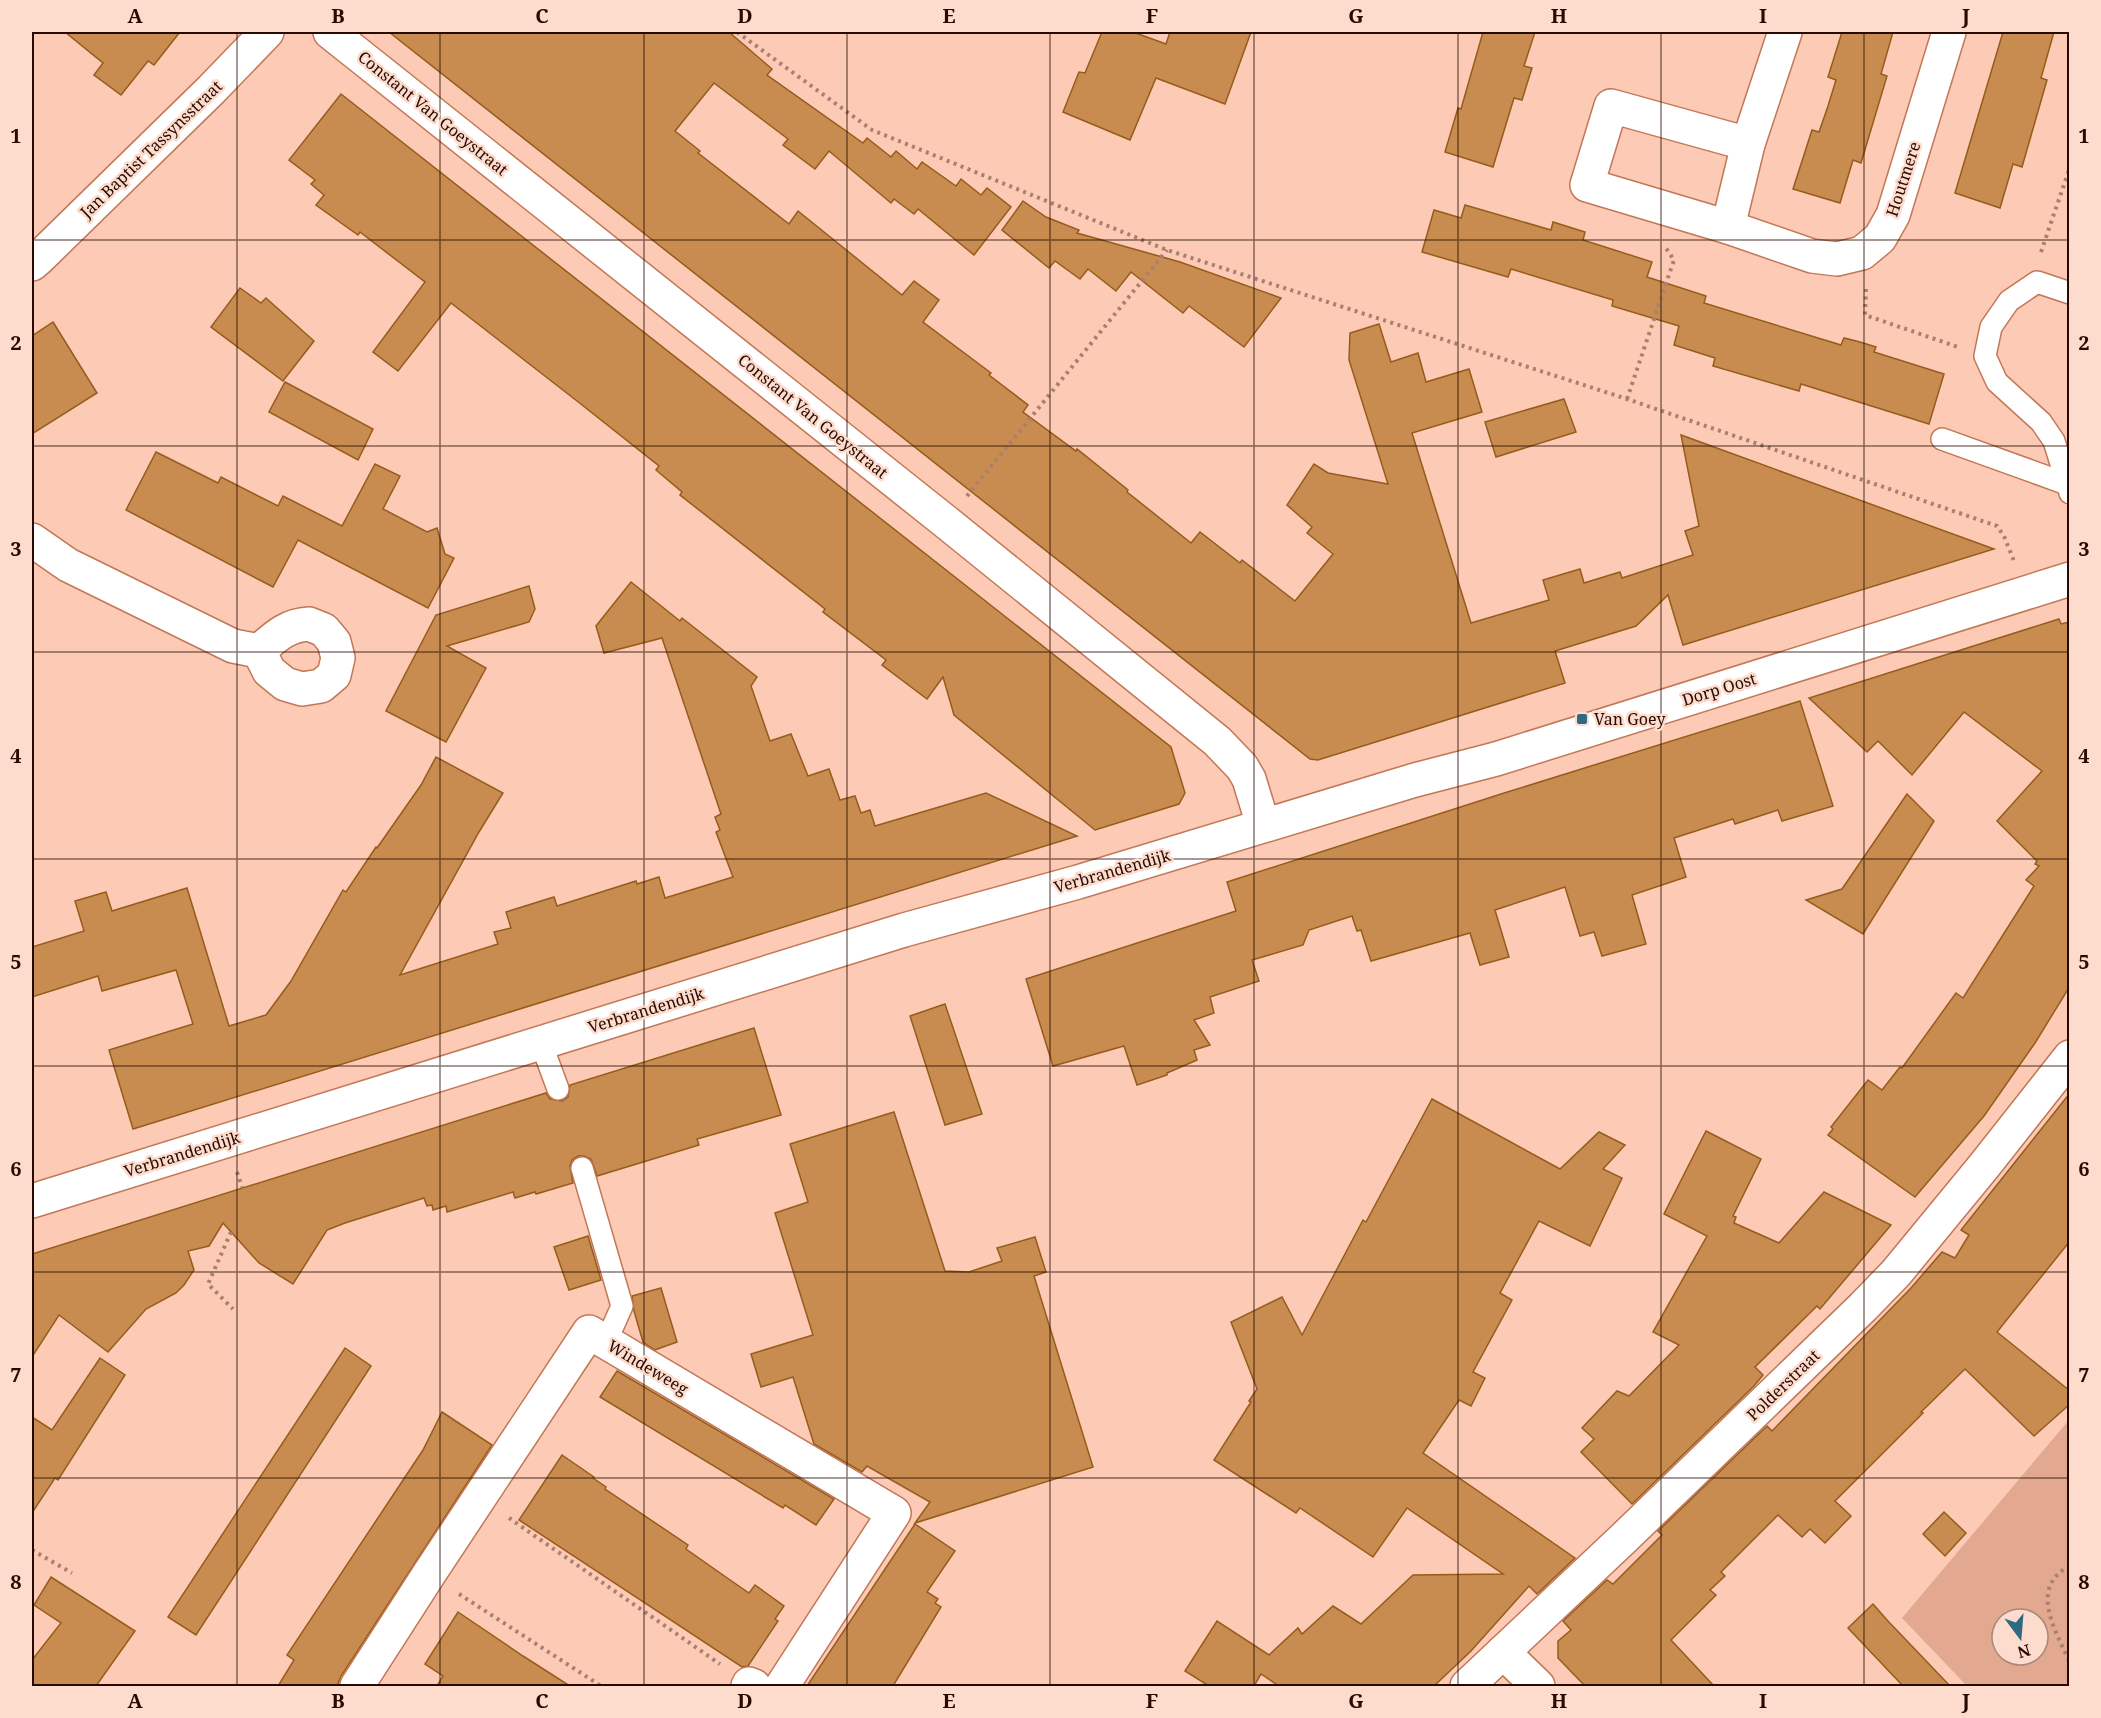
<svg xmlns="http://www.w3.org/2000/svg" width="2101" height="1718" font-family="'Noto Serif',serif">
<rect width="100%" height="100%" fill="#fccab5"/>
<path fill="#e2a890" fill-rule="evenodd" d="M 2069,1420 L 2069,1686 L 1967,1686 L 1902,1618 ZM 2002,1619 L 2038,1619 L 2038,1655 L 2002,1655 Z"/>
<g fill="#c88c50" stroke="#955c1c" stroke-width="1.5">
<path d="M 65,32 L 180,32 L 154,65 L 148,61 L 121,95 L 94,75 L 103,63 Z"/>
<path d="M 389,32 L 729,32 L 772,69 L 767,75 L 863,143 L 867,138 L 891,157 L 896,151 L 917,169 L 922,162 L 956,186 L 961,179 L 981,195 L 987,188 L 1011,207 L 974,255 L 918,209 L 914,214 L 894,199 L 891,203 L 829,151 L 815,169 L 783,145 L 788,139 L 714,83 L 675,131 L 700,151 L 698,153 L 789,224 L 798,211 L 902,295 L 914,281 L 939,300 L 923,322 L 991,373 L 989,375 L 1028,405 L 1023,412 L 1076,451 L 1077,449 L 1128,490 L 1127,492 L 1191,543 L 1200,532 L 1240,563 L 1242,560 L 1295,601 L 1333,554 L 1307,533 L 1312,527 L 1287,505 L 1314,464 L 1328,473 L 1388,484 L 1349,360 L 1350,333 L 1379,324 L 1391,362 L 1418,353 L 1426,382 L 1469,369 L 1482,412 L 1412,433 L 1471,623 L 1549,600 L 1543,580 L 1580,569 L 1584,583 L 1620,572 L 1622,578 L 1693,555 L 1685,531 L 1699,526 L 1681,435 L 1994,549 L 1683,645 L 1668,595 L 1636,626 L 1555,651 L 1565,683 L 1318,760 L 1310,759 Z"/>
<path d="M 1102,32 L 1133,32 L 1166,44 L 1170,32 L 1251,32 L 1225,104 L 1156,78 L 1130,140 L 1063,112 L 1079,72 L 1085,73 Z"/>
<path d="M 1483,32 L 1535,32 L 1524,66 L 1532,68 L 1522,100 L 1514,98 L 1493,167 L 1445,152 L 1458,108 L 1461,109 Z"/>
<path d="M 1842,32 L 1893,32 L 1881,74 L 1887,76 L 1861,163 L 1853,160 L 1840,203 L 1793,189 L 1812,130 L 1819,132 L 1828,106 L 1836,80 L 1828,77 Z"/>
<path d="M 2003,32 L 2054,32 L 2041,78 L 2047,80 L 2022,167 L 2013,164 L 2000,208 L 1955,193 Z"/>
<path d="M 341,94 L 1171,747 L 1185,793 L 1179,804 L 1095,830 L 954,715 L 943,677 L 927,699 L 882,665 L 886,660 L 823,612 L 825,609 L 680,495 L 682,492 L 656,470 L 659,466 L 577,401 L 451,303 L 398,371 L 373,352 L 425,282 L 360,232 L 358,235 L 316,205 L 324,195 L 311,184 L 315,180 L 289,160 Z"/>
<path d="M 1023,201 L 1046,217 L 1079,230 L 1077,233 L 1180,262 L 1281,298 L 1244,347 L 1189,306 L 1183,313 L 1131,272 L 1116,291 L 1088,269 L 1080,279 L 1055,261 L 1049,268 L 1002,230 Z"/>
<path d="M 1465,205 L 1551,230 L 1553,222 L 1585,232 L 1583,240 L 1652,262 L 1647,277 L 1706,296 L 1704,303 L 1841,345 L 1844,338 L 1860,342 L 1876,347 L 1874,352 L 1944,374 L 1929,424 L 1801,384 L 1799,391 L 1713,366 L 1715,358 L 1674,345 L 1679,326 L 1612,306 L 1613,300 L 1511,269 L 1508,277 L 1422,252 L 1434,210 L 1461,218 Z"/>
<path d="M 240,288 L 261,303 L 266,298 L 314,341 L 283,381 L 211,327 Z"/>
<path d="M 53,322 L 97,393 L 32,434 L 32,336 Z"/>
<path d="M 285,382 L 373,429 L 358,460 L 269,412 Z"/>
<path d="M 1564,399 L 1576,432 L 1496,457 L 1485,422 Z"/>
<path d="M 156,452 L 218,483 L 221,477 L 278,506 L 283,496 L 342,526 L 375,464 L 400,476 L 383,509 L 427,532 L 437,528 L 445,554 L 454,558 L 428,608 L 298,540 L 273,587 L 126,510 Z"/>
<path d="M 631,582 L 680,621 L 682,618 L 757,677 L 751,686 L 770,741 L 791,734 L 808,776 L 829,769 L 840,800 L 855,796 L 861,813 L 870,810 L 875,826 L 986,793 L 1077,836 L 133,1129 L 109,1050 L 193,1024 L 176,970 L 102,991 L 98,976 L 32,997 L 32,947 L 84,931 L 75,901 L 106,892 L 112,911 L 187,888 L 229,1026 L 266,1015 L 291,981 L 343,890 L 346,892 L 376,847 L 377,848 L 421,785 L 436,757 L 503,793 L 479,832 L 400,975 L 498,944 L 494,932 L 511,928 L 506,912 L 554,897 L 557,906 L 636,881 L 637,884 L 659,877 L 665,898 L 733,877 L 716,832 L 720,830 L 715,817 L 721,814 L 662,638 L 604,653 L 596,626 Z"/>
<path d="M 529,586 L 535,609 L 529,622 L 447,646 L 486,668 L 446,742 L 386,711 L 436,615 Z"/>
<path d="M 2059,619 L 2061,624 L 2070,622 L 2070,986 L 2035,1043 L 1984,1116 L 1915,1197 L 1828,1135 L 1833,1129 L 1831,1127 L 1868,1080 L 1882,1090 L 1900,1067 L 1902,1068 L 1956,993 L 1963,998 L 2034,886 L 2026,880 L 2039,866 L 2035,864 L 2037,861 L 1997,821 L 2042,771 L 1964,712 L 1912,775 L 1878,741 L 1867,752 L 1809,698 Z"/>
<path d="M 1800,701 L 1833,806 L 1782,821 L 1778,810 L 1735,824 L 1733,819 L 1674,838 L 1686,877 L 1632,895 L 1646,944 L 1602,956 L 1594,932 L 1580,936 L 1565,887 L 1495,910 L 1509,957 L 1480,965 L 1470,933 L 1371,961 L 1361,930 L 1357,931 L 1352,916 L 1309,930 L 1303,945 L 1252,960 L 1259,981 L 1210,997 L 1214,1013 L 1194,1020 L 1210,1045 L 1194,1050 L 1197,1060 L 1167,1073 L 1167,1075 L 1137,1085 L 1124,1046 L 1053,1066 L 1026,979 L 1236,911 L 1227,882 L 1501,794 Z"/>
<path d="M 1907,794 L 1934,821 L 1863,934 L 1806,900 L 1842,889 Z"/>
<path d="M 945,1004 L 982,1114 L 945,1125 L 910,1016 Z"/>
<path d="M 754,1028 L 781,1115 L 697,1139 L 699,1145 L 597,1176 L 591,1159 L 584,1156 L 578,1156 L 572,1160 L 570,1166 L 573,1183 L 536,1194 L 535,1192 L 515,1198 L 513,1192 L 447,1212 L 446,1206 L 433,1210 L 432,1205 L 427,1206 L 424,1198 L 345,1223 L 327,1230 L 293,1284 L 259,1263 L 223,1223 L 209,1246 L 188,1251 L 194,1270 L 184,1285 L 176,1293 L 146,1309 L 108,1352 L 59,1315 L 32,1357 L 32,1254 L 546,1093 L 550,1099 L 562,1101 L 568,1097 L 570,1085 Z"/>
<path d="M 2070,1093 L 2070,1241 L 1997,1332 L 2070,1391 L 2070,1404 L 2034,1436 L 1965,1369 L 1921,1412 L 1923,1413 L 1835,1501 L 1851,1516 L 1825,1543 L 1810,1529 L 1802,1537 L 1778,1515 L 1721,1572 L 1725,1576 L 1710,1590 L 1716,1595 L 1671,1640 L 1714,1686 L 1585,1686 L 1558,1658 L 1558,1641 L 1571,1630 L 1563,1621 L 1607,1580 L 1613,1584 L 1662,1535 L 1658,1531 L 1767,1426 L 1772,1431 L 1911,1288 L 1942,1252 L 1955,1258 L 1969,1235 L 1961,1230 Z"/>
<path d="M 1432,1099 L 1560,1169 L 1599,1132 L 1625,1145 L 1603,1169 L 1622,1178 L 1590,1246 L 1539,1221 L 1500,1293 L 1512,1300 L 1473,1372 L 1485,1378 L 1471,1406 L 1459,1400 L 1423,1453 L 1575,1558 L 1537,1594 L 1529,1586 L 1471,1651 L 1434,1686 L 1279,1686 L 1261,1674 L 1254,1686 L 1209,1686 L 1185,1671 L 1217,1621 L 1269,1655 L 1298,1628 L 1302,1634 L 1333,1606 L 1361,1624 L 1413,1575 L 1503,1574 L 1407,1508 L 1373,1557 L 1300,1508 L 1296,1513 L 1214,1460 L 1251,1402 L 1249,1401 L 1257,1389 L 1231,1322 L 1282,1297 L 1302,1335 L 1363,1220 L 1366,1222 Z"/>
<path d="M 894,1112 L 945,1271 L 969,1272 L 1002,1261 L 997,1248 L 1035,1237 L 1046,1272 L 1034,1276 L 1093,1467 L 915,1523 L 930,1502 L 867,1466 L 862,1472 L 814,1444 L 793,1377 L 761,1387 L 751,1354 L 813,1335 L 775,1213 L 808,1202 L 790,1144 Z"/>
<path d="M 1706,1131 L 1761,1159 L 1733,1216 L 1736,1217 L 1734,1223 L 1779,1243 L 1824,1192 L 1891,1225 L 1820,1309 L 1817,1306 L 1755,1367 L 1763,1375 L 1754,1386 L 1632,1504 L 1581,1452 L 1594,1439 L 1582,1428 L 1617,1391 L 1629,1396 L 1679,1345 L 1653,1332 L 1707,1236 L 1664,1214 Z"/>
<path d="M 588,1236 L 601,1280 L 569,1290 L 554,1247 Z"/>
<path d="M 661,1288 L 677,1342 L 655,1350 L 643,1342 L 634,1311 L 632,1296 Z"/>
<path d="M 345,1348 L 371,1366 L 196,1635 L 168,1617 Z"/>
<path d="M 100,1358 L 125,1375 L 58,1480 L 55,1478 L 32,1513 L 32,1417 L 52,1430 Z"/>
<path d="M 617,1371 L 834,1499 L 816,1525 L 785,1505 L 783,1508 L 600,1397 Z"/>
<path d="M 442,1412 L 492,1445 L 341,1676 L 337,1686 L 278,1686 L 294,1660 L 287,1655 L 423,1450 Z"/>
<path d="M 562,1455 L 594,1477 L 593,1478 L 606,1487 L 605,1489 L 688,1545 L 686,1549 L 733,1582 L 749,1593 L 755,1585 L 784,1606 L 775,1619 L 778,1621 L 748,1666 L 742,1667 L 519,1520 Z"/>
<path d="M 1944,1512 L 1966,1533 L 1945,1556 L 1923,1534 Z"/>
<path d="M 915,1524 L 955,1551 L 927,1592 L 938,1599 L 935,1603 L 941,1607 L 893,1686 L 807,1686 Z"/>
<path d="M 51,1577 L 135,1631 L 96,1686 L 32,1686 L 32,1660 L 61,1623 L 34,1605 Z"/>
<path d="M 1873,1604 L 1887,1620 L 1950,1686 L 1903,1686 L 1848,1628 Z"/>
<path d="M 458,1612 L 523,1656 L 570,1686 L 437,1686 L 443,1676 L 425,1664 Z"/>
</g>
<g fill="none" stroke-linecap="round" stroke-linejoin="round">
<g stroke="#c27756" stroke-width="24">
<g id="lane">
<path d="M 2070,293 L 2037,282 L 2009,301 L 1991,327 L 1985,356 L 1997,382 L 2041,422 L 2054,441 L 2070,493"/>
<path d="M 1942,439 L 2067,484"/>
<path d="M 541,1043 L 558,1089"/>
<path d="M 582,1168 L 622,1306 L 606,1342"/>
</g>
</g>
<g stroke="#c27756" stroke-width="36">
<g id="street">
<path d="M 330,32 L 946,522 L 1217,741 L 1242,767 L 1249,779 L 1263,825"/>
<path d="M 1748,144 L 1611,106 L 1587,185 L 1728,227 L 1812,256 L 1837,259 L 1862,253 L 1880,238 L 1893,215 L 1949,32"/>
<path d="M 1728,227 L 1748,144 L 1785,32"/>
<path d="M 32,264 L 39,258 L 211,90 L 267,32"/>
<path d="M 32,540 L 68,565 L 233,646 L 259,651"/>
<path d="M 309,624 L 324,630 L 334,642 L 338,658 L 334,675 L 321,686 L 302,689 L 285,684 L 269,671 L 259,651 C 275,637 287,625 309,624 Z"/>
<path d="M 1503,1652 L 1538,1686"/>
<path d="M 357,1686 L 429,1574 L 589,1332 L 894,1513 L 782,1686"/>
<path d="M 748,1686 L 749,1684 L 754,1686"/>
<path d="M 1467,1686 L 1624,1538 L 1863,1307 L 1896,1273 L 1984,1166 L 2070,1057"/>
</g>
</g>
<g stroke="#c27756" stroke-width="36">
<path id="secondary" d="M 32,1201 L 904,930 L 1078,882 L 1415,780 L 1496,759 L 2070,579"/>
</g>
<g stroke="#a97f6f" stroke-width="4" stroke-dasharray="3 4.5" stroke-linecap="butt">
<path d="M 737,32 L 872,130 L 1167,250 L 1627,399 L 1997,526 L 2004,536 L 2014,561"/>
<path d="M 2041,252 L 2070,167"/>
<path d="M 1866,289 L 1865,315 L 1958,347"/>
<path d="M 1627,399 L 1674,260 L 1664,245"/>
<path d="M 967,496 L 1167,250"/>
<path d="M 237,1172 L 242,1187"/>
<path d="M 231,1232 L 208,1284 L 233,1309"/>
<path d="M 509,1518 L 720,1664"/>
<path d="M 32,1550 L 72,1573"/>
<path d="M 2070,1566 C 2027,1587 2057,1633 2070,1663"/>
<path d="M 459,1594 L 601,1686"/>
</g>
<use href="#lane" stroke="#fff" stroke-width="21"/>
<use href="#street" stroke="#fff" stroke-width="33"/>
<use href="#secondary" stroke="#fff" stroke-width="33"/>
</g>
<path fill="none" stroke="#270b01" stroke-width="1.5" stroke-opacity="0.55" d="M 237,32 L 237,1686M 440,32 L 440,1686M 644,32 L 644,1686M 847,32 L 847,1686M 1050,32 L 1050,1686M 1254,32 L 1254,1686M 1458,32 L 1458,1686M 1661,32 L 1661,1686M 1864,32 L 1864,1686M 32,240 L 2070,240M 32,446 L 2070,446M 32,652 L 2070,652M 32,859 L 2070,859M 32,1066 L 2070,1066M 32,1272 L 2070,1272M 32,1478 L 2070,1478"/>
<rect fill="#2d6b81" stroke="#fddbcd" stroke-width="2" x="1576" y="713" width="12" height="12" rx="3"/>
<g text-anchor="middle" stroke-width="5" stroke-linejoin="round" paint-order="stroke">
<g font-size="16" fill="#270b01" stroke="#fddbcd">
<text transform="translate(433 113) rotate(39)" y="6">Constant Van Goeystraat</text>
<text transform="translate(151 149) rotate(-44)" y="6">Jan Baptist Tassynsstraat</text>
<text transform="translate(1903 179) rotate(-72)" y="6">Houtmere</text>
<text transform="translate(813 416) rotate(39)" y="6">Constant Van Goeystraat</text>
<text transform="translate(1719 689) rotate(-17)" y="6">Dorp Oost</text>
<text transform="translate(1112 871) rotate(-16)" y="6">Verbrandendijk</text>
<text transform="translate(646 1010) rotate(-17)" y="6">Verbrandendijk</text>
<text transform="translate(182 1154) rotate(-17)" y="6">Verbrandendijk</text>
<text transform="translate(648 1367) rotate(31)" y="6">Windeweeg</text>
<text transform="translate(1783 1385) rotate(-44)" y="6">Polderstraat</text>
</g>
<g font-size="16" fill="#270b01" stroke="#fddbcd" text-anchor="start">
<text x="1594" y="725">Van Goey</text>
</g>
</g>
<rect width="2101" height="1718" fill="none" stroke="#fddbcd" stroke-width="66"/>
<g transform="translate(2020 1637) rotate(164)"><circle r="28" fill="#fddbcd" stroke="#a7887b" stroke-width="1.5"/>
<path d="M0-4.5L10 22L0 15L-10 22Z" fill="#2d6b81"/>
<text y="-9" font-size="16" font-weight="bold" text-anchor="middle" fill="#270b01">N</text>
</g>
<rect x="33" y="33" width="2035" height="1652" fill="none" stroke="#270b01" stroke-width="2"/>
<g font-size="20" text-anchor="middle" font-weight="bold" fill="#270b01">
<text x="135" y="23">A</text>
<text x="338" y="23">B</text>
<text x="542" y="23">C</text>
<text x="745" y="23">D</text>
<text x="949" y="23">E</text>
<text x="1152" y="23">F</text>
<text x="1356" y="23">G</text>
<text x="1559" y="23">H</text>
<text x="1763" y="23">I</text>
<text x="1966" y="23">J</text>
<text x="16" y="143">1</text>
<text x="2084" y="143">1</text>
<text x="16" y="350">2</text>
<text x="2084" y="350">2</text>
<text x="16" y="556">3</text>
<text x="2084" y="556">3</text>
<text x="16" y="763">4</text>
<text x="2084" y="763">4</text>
<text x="16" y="969">5</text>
<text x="2084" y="969">5</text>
<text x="16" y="1176">6</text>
<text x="2084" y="1176">6</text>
<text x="16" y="1382">7</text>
<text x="2084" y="1382">7</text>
<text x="16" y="1589">8</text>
<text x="2084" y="1589">8</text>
<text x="135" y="1708">A</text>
<text x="338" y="1708">B</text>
<text x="542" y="1708">C</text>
<text x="745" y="1708">D</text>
<text x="949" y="1708">E</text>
<text x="1152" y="1708">F</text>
<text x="1356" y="1708">G</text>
<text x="1559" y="1708">H</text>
<text x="1763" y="1708">I</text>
<text x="1966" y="1708">J</text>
</g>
</svg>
